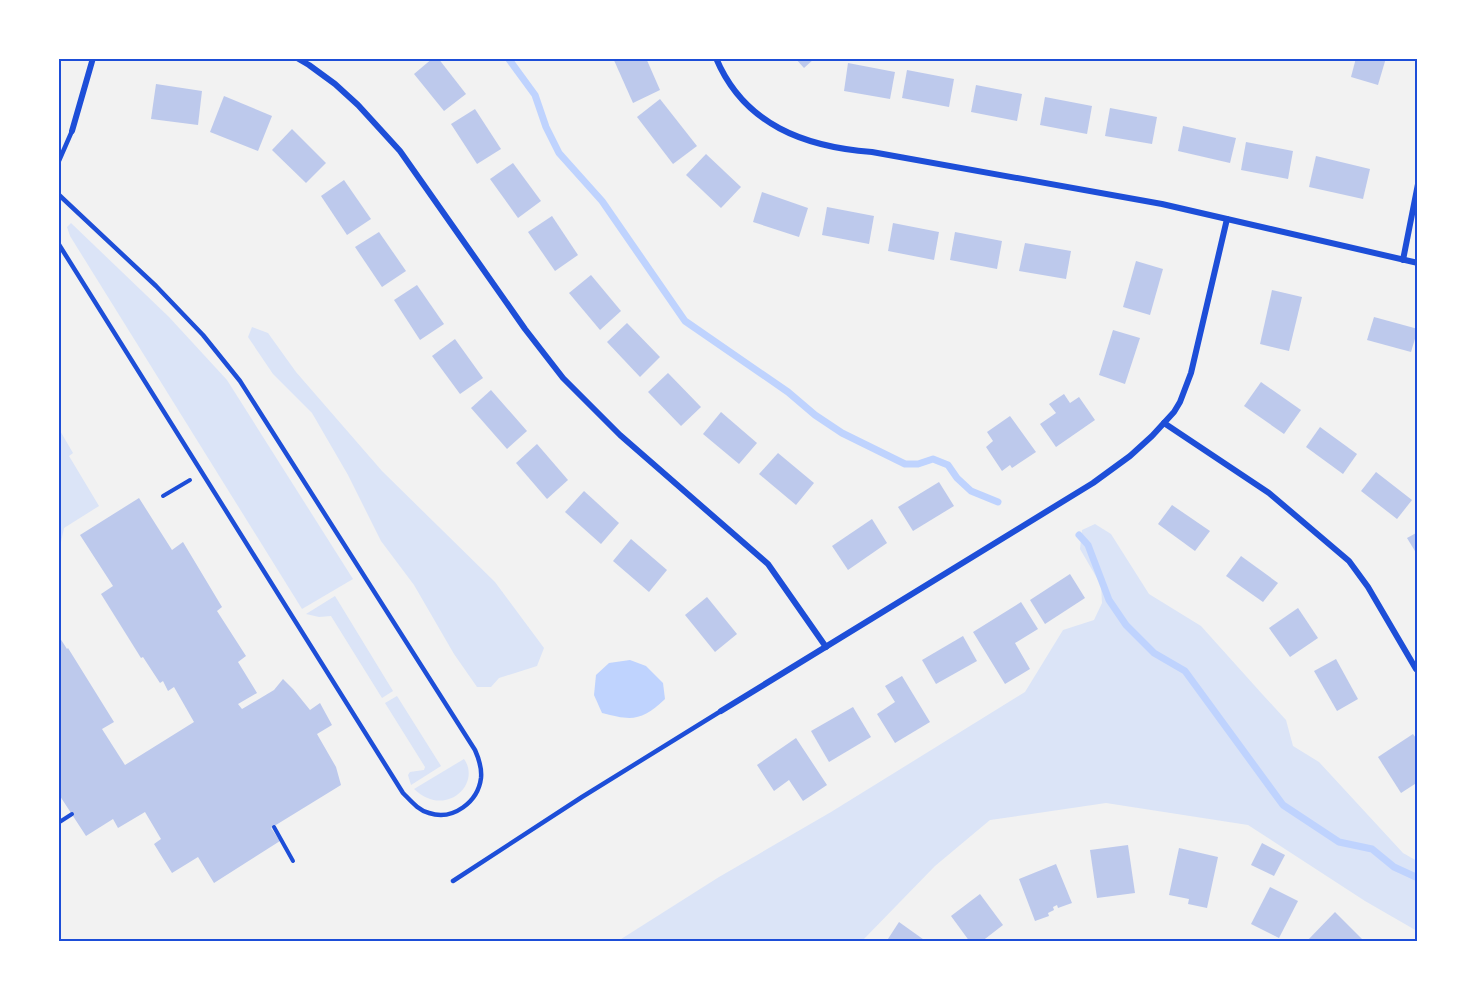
<svg xmlns="http://www.w3.org/2000/svg" width="1476" height="1000" font-family="'Open Sans',sans-serif">
<rect width="100%" height="100%" fill="#f2f2f2"/>
<g fill="#dbe4f7">
<path d="M 71,223 L 169,317 L 227,380 L 353,579 L 302,609 L 70,236 L 67,227 Z"/>
<path d="M 252,327 L 268,333 L 296,372 L 382,471 L 495,582 L 544,648 L 537,666 L 499,678 L 491,687 L 477,687 L 454,654 L 414,585 L 381,541 L 348,475 L 312,413 L 273,374 L 248,337 Z"/>
<path d="M 59,429 L 73,453 L 69,456 L 99,506 L 64,528 L 61,542 L 59,544 Z"/>
<path d="M 1095,524 L 1111,534 L 1149,594 L 1201,626 L 1263,695 L 1286,720 L 1293,746 L 1319,762 L 1403,853 L 1417,861 L 1417,931 L 1365,901 L 1248,825 L 1106,803 L 990,820 L 935,866 L 862,941 L 618,941 L 719,877 L 831,812 L 1025,692 L 1063,630 L 1094,620 L 1102,603 L 1101,585 L 1080,549 L 1082,530 Z"/>
<path d="M 335,596 L 393,691 L 382,698 L 331,616 L 319,617 L 306,614 Z"/>
<path d="M 397,696 L 441,766 L 411,785 L 408,775 L 410,772 L 424,770 L 425,767 L 385,703 Z"/>
<path d="M 464,759 C 482,784 445,819 414,789 Z"/>
</g>
<path fill="#bfd3fe" d="M 630,660 L 646,666 L 663,683 L 665,699 C 642,721 632,721 602,713 L 594,695 L 596,675 L 609,663 Z"/>
<g fill="none" stroke-linecap="round" stroke-linejoin="round">
<g stroke="#bfd3fe" stroke-width="7">
<path d="M 508,58 L 535,95 L 546,127 L 559,153 L 602,201 L 685,321 L 788,392 L 815,415 L 842,433 L 905,464 L 918,464 L 933,459 L 948,465 L 957,478 L 971,491 L 998,502"/>
<path d="M 1079,535 L 1088,545 L 1109,600 L 1126,625 L 1154,653 L 1185,671 L 1283,805 L 1339,842 L 1372,849 L 1394,867 L 1418,878"/>
</g>
</g>
<g fill="#bdc9ec">
<path d="M 433,58 L 438,58 L 466,94 L 444,111 L 414,74 Z"/>
<path d="M 613,58 L 646,58 L 660,90 L 633,103 Z"/>
<path d="M 795,58 L 815,58 L 804,68 Z"/>
<path d="M 1356,58 L 1386,58 L 1378,85 L 1351,77 Z"/>
<path d="M 848,63 L 895,72 L 890,99 L 844,91 Z"/>
<path d="M 907,70 L 954,79 L 949,107 L 902,98 Z"/>
<path d="M 156,84 L 202,91 L 198,125 L 151,119 Z"/>
<path d="M 976,85 L 1022,94 L 1017,121 L 971,112 Z"/>
<path d="M 224,96 L 272,116 L 258,151 L 210,132 Z"/>
<path d="M 1045,97 L 1092,106 L 1087,134 L 1040,125 Z"/>
<path d="M 660,99 L 697,146 L 673,164 L 637,117 Z"/>
<path d="M 1110,108 L 1157,117 L 1152,144 L 1105,136 Z"/>
<path d="M 475,109 L 501,149 L 477,164 L 451,124 Z"/>
<path d="M 1183,126 L 1236,138 L 1230,163 L 1178,151 Z"/>
<path d="M 292,129 L 326,163 L 306,183 L 272,150 Z"/>
<path d="M 1246,142 L 1293,151 L 1288,179 L 1241,170 Z"/>
<path d="M 706,154 L 741,187 L 721,208 L 686,175 Z"/>
<path d="M 1316,156 L 1370,169 L 1363,199 L 1309,187 Z"/>
<path d="M 513,163 L 541,201 L 518,218 L 490,179 Z"/>
<path d="M 344,180 L 371,219 L 347,235 L 321,196 Z"/>
<path d="M 762,192 L 808,208 L 799,237 L 753,222 Z"/>
<path d="M 827,207 L 874,216 L 869,244 L 822,235 Z"/>
<path d="M 552,216 L 578,255 L 555,271 L 528,232 Z"/>
<path d="M 893,223 L 939,232 L 934,260 L 888,251 Z"/>
<path d="M 379,232 L 406,271 L 382,287 L 355,247 Z"/>
<path d="M 955,232 L 1002,241 L 997,269 L 950,260 Z"/>
<path d="M 1025,243 L 1071,251 L 1066,279 L 1019,271 Z"/>
<path d="M 1136,261 L 1163,269 L 1150,315 L 1123,307 Z"/>
<path d="M 591,275 L 621,311 L 600,330 L 569,293 Z"/>
<path d="M 417,285 L 444,324 L 420,340 L 394,300 Z"/>
<path d="M 1272,290 L 1302,297 L 1289,351 L 1260,344 Z"/>
<path d="M 1374,317 L 1418,329 L 1411,352 L 1367,340 Z"/>
<path d="M 627,323 L 660,357 L 640,377 L 607,342 Z"/>
<path d="M 1113,330 L 1140,338 L 1125,384 L 1099,375 Z"/>
<path d="M 455,339 L 483,378 L 460,394 L 432,356 Z"/>
<path d="M 668,373 L 701,407 L 681,426 L 648,392 Z"/>
<path d="M 1261,382 L 1301,410 L 1284,434 L 1244,406 Z"/>
<path d="M 491,390 L 527,431 L 507,449 L 471,408 Z"/>
<path d="M 1064,394 L 1070,403 L 1079,397 L 1095,420 L 1056,447 L 1040,424 L 1056,413 L 1049,404 Z"/>
<path d="M 721,412 L 757,443 L 739,464 L 703,434 Z"/>
<path d="M 1010,416 L 1036,452 L 1012,468 L 1010,465 L 1002,471 L 986,447 L 993,441 L 987,432 Z"/>
<path d="M 1320,427 L 1357,454 L 1343,474 L 1306,447 Z"/>
<path d="M 537,444 L 568,480 L 547,499 L 516,463 Z"/>
<path d="M 778,453 L 814,483 L 796,505 L 759,474 Z"/>
<path d="M 1376,472 L 1412,500 L 1397,519 L 1361,491 Z"/>
<path d="M 939,482 L 954,506 L 913,531 L 898,507 Z"/>
<path d="M 584,491 L 619,523 L 601,544 L 565,512 Z"/>
<path d="M 139,498 L 172,550 L 183,542 L 222,607 L 217,611 L 246,656 L 238,662 L 257,693 L 238,704 L 242,709 L 274,690 L 283,679 L 293,689 L 310,710 L 320,703 L 332,725 L 317,734 L 336,767 L 341,785 L 271,828 L 280,841 L 214,883 L 198,857 L 172,873 L 154,844 L 161,839 L 145,812 L 118,828 L 113,819 L 86,836 L 58,793 L 58,635 L 67,649 L 68,648 L 114,722 L 102,729 L 125,765 L 194,722 L 174,687 L 168,691 L 163,681 L 160,683 L 143,657 L 141,658 L 101,594 L 113,586 L 80,535 Z"/>
<path d="M 1172,505 L 1210,531 L 1195,551 L 1158,524 Z"/>
<path d="M 872,519 L 887,543 L 848,570 L 832,546 Z"/>
<path d="M 1418,532 L 1418,556 L 1407,538 Z"/>
<path d="M 631,539 L 667,570 L 649,592 L 613,561 Z"/>
<path d="M 1241,556 L 1278,583 L 1263,602 L 1226,576 Z"/>
<path d="M 1070,574 L 1085,598 L 1045,624 L 1030,600 Z"/>
<path d="M 707,597 L 737,634 L 715,652 L 685,615 Z"/>
<path d="M 1021,602 L 1038,629 L 1015,643 L 1030,669 L 1005,684 L 973,632 Z"/>
<path d="M 1298,608 L 1318,638 L 1290,657 L 1269,628 Z"/>
<path d="M 963,636 L 977,661 L 936,684 L 922,660 Z"/>
<path d="M 1336,659 L 1358,699 L 1337,711 L 1314,671 Z"/>
<path d="M 902,676 L 930,722 L 895,743 L 877,714 L 895,702 L 885,686 Z"/>
<path d="M 853,707 L 871,737 L 829,762 L 811,731 Z"/>
<path d="M 1413,734 L 1418,741 L 1418,782 L 1401,793 L 1378,757 Z"/>
<path d="M 796,738 L 827,785 L 803,801 L 789,780 L 774,791 L 757,765 Z"/>
<path d="M 1262,843 L 1285,855 L 1274,876 L 1251,865 Z"/>
<path d="M 1128,845 L 1135,893 L 1097,898 L 1090,850 Z"/>
<path d="M 1179,848 L 1218,857 L 1207,908 L 1188,904 L 1189,899 L 1169,895 Z"/>
<path d="M 1056,864 L 1072,903 L 1058,908 L 1057,905 L 1053,907 L 1054,910 L 1048,913 L 1049,916 L 1035,921 L 1019,879 Z"/>
<path d="M 1270,887 L 1298,901 L 1279,938 L 1251,924 Z"/>
<path d="M 980,894 L 1003,925 L 981,942 L 970,942 L 951,916 Z"/>
<path d="M 1335,912 L 1365,942 L 1306,942 Z"/>
<path d="M 899,922 L 927,942 L 886,942 Z"/>
</g>
<g fill="none" stroke-linecap="round" stroke-linejoin="round">
<g stroke="#1d4ed8" stroke-width="4">
<path d="M 163,496 L 190,480"/>
<path d="M 58,823 L 72,814"/>
<path d="M 274,827 L 293,861"/>
</g>
<g stroke="#1d4ed8" stroke-width="4.5">
<path d="M 58,163 L 72,131"/>
<path d="M 58,194 L 156,286 L 203,335 L 240,381 L 475,750 C 479,759 482,768 481,778 C 478,802 453,821 429,813 C 418,810 411,801 403,793 L 58,243"/>
<path d="M 453,881 L 582,797 L 721,711"/>
</g>
<g stroke="#1d4ed8" stroke-width="6">
<path d="M 297,58 L 309,65 L 335,84 L 358,105 L 400,151 L 525,329 L 563,378 L 620,435 L 768,564 L 826,647"/>
<path d="M 716,58 C 744,125 805,147 872,152 L 1162,204 L 1418,263"/>
<path d="M 72,131 L 93,58"/>
<path d="M 1403,260 L 1418,184"/>
<path d="M 1164,423 L 1269,493 L 1349,561 L 1368,587 L 1416,669"/>
<path d="M 721,711 L 1093,483 L 1130,456 L 1152,436 L 1174,412 L 1180,402 L 1191,373 L 1227,219"/>
</g>
</g>
<rect width="1476" height="1000" fill="none" stroke="#ffffff" stroke-width="120"/>
<rect x="60" y="60" width="1356" height="880" fill="none" stroke="#1d4ed8" stroke-width="2"/>
</svg>
